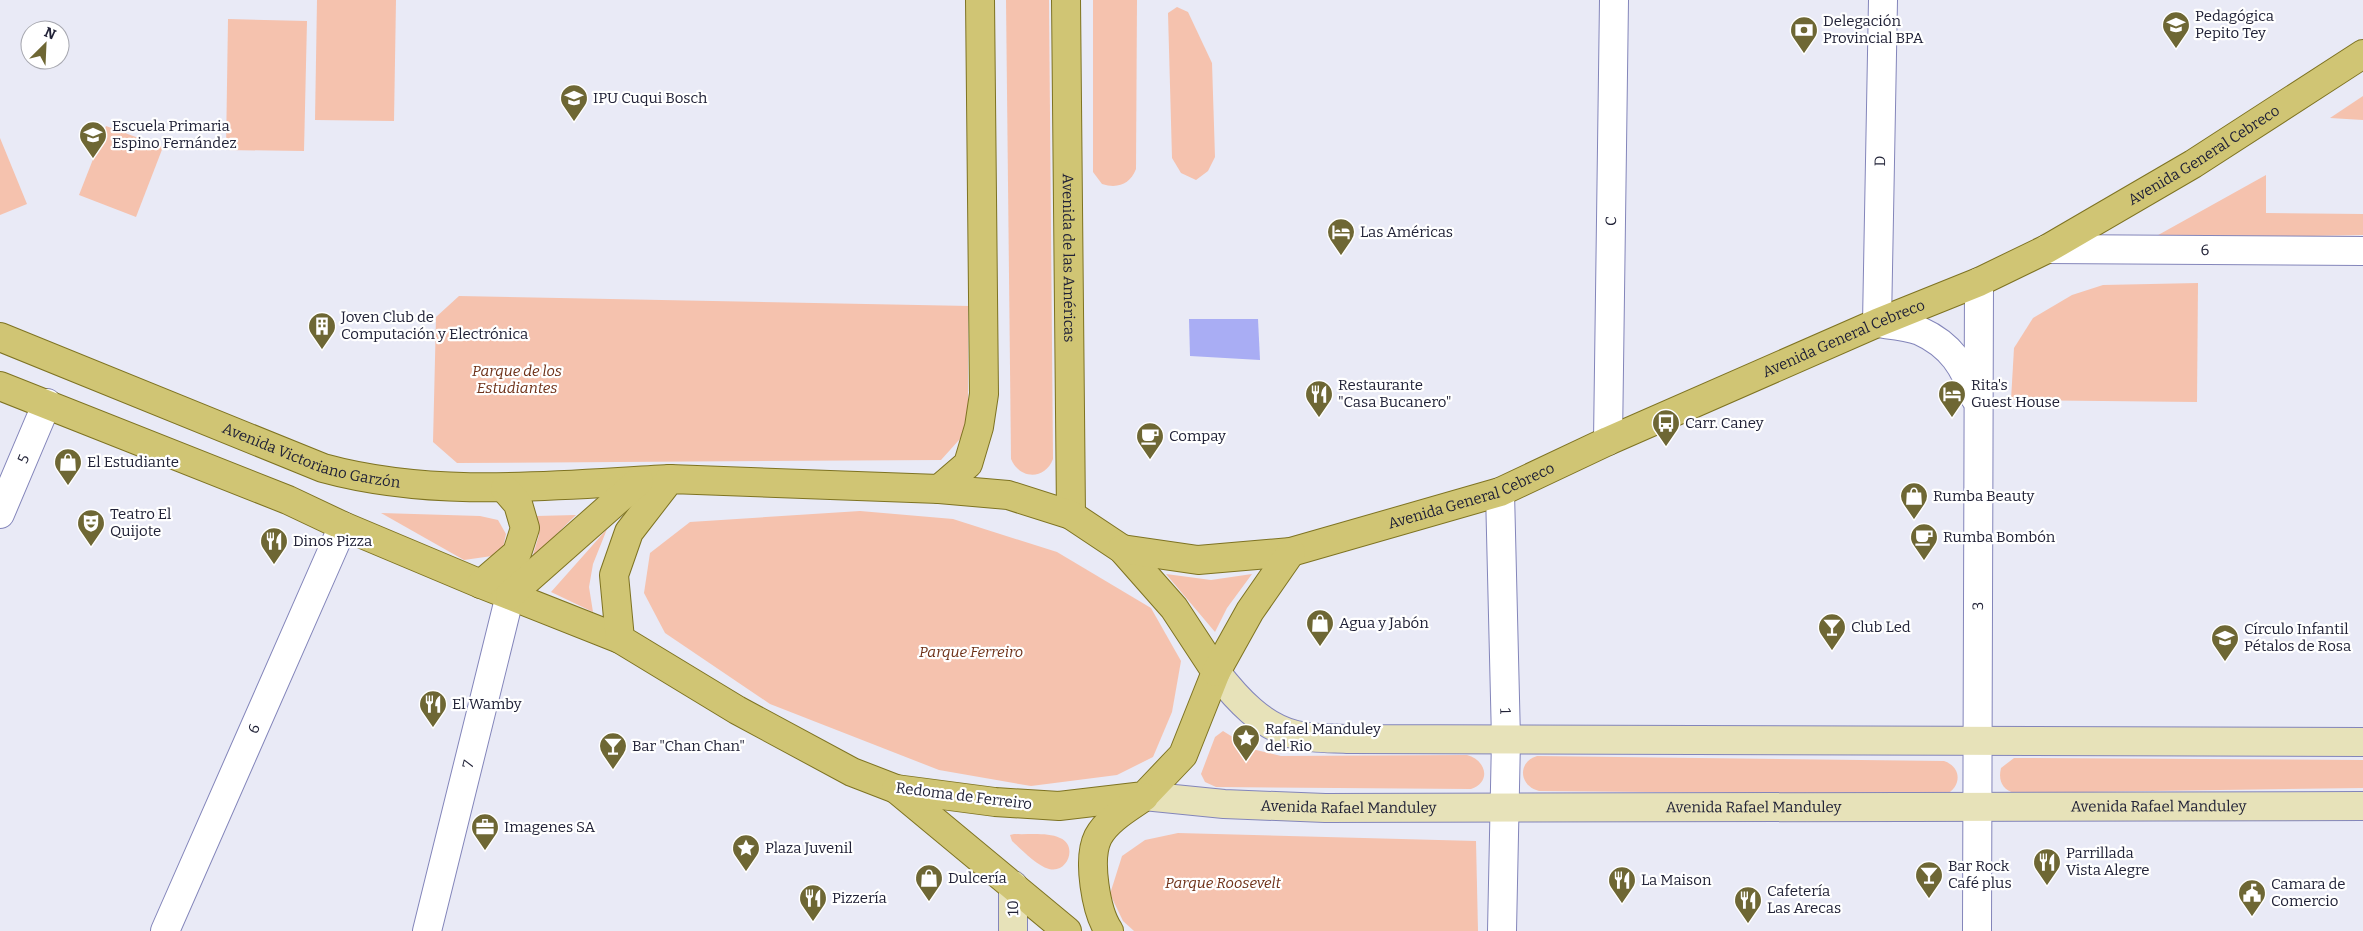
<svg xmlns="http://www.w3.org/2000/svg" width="2363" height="931" font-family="Bitter,serif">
<rect width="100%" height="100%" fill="#e9eaf6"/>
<g fill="#f5c2ae">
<path d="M 317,0 L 396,0 L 394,121 L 315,120 Z"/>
<path d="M 1006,0 L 1049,0 L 1053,459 C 1045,480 1020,480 1011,459 Z"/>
<path d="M 1093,0 L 1137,0 L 1136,169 C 1130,184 1118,189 1102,184 L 1093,172 Z"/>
<path d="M 1177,7 L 1188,12 L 1212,63 L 1215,157 L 1208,171 L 1196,180 L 1181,173 L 1172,158 L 1168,13 Z"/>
<path d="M 228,19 L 307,21 L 304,151 L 226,150 Z"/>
<path d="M 2363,96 L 2363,120 L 2330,118 Z"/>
<path d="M 106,126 L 163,147 L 136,217 L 79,195 Z"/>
<path d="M 0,138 L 27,204 L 0,215 Z"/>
<path d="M 2266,175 L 2266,213 L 2363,214 L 2363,235 L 2151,239 Z"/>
<path d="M 2198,283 L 2197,402 L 2011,400 L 2014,348 L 2033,318 L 2072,295 L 2103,285 Z"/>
<path d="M 459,296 L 970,306 L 968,307 L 968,430 L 941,460 L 457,463 L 433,442 L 436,317 Z"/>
<path d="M 860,511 L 953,519 L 1057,552 L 1151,608 L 1181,661 L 1172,712 L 1153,757 L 1117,775 L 1031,786 L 939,770 L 770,704 L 665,633 L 644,593 L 650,553 L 690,522 Z"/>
<path d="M 381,513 L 480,516 L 498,520 L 506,534 L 503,548 L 492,556 L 464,560 Z"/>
<path d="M 576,515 L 532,558 L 539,535 L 536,516 Z"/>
<path d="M 607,529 L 593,564 L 589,587 L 593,612 L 551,592 Z"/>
<path d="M 1166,574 L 1211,580 L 1252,574 L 1227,608 L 1215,632 Z"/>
<path d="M 1223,731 L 1252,749 L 1281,756 L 1467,755 C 1486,760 1492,782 1471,789 L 1216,787 L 1205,782 L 1201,774 L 1215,737 Z"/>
<path d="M 1537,756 L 1944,761 C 1962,767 1962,787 1945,795 L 1539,791 C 1519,786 1517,762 1537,756 Z"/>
<path d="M 2014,758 L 2363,760 L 2363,788 L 2015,793 C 2002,790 1998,780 2001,768 Z"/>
<path d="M 1178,833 L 1476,841 L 1478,931 L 1134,931 L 1123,921 L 1110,894 L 1122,856 L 1145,840 Z"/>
<path d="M 1014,834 C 1027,835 1047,832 1060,838 C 1078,845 1068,874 1049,869 C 1036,865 1022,850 1012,841 L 1010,835 Z"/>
</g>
<path fill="#a9adf4" d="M 1189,319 L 1258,319 L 1260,360 L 1190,356 Z"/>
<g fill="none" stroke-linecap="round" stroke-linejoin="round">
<g stroke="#8385ba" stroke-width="30">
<g id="minor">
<path d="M 1883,0 L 1877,323 C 1891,325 1907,326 1920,331 C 1951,345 1965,367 1975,398"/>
<path id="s1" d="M 2047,249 L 2363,251"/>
<path id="s2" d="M 1608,441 L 1614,0"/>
<path id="s3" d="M 1500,492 L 1506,739 L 1502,931"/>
<path id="s4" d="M 0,514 L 47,403"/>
<path id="s5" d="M 165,931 L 343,526"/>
<path id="s6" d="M 427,931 L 510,595"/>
<path id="s7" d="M 1977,931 L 1979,282"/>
</g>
</g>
<g stroke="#8385ba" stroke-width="30">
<g id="secondary">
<path d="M 1216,672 C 1237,699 1262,727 1296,735 C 1313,739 1333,738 1350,739 L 2363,742"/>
<path id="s8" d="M 1144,796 L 1224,804 L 1325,808 L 2363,806"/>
<path d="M 1013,885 L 1013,931"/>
</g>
</g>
<g stroke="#7e7322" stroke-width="30">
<g id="primary">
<path id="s9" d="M 1066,0 L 1071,515"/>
<path id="s10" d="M 0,337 L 323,468 C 436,499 555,485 670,479"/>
<path d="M 0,386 L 288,500 L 343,526 L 481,584 L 620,639"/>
<path d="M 670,479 L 939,489 L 1008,495 L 1071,515 L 1122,549 L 1174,608 L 1216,672 L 1183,755 L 1144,796 L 1059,806 L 995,802 L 896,789 L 852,772 L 737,710 L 620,639 L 614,575 L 629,532 Z"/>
<path d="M 939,489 L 968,464 L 979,427 L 984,394 L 980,0"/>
<path id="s11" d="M 1122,549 L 1198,560 L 1291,552 L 1500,492 L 1608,441 L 1877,323 L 1979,282 L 2047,249 L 2193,164 L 2363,54"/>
<path d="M 481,584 L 517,553 L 525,528 L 518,504 L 505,489"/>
<path d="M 510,595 L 639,481"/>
<path d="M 1216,672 L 1250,611 L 1291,552"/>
<path d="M 896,789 L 1067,931"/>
<path d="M 1109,931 C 1096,912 1087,859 1098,837 C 1107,820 1128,808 1144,797"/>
</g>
</g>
<use href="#minor" stroke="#fff" stroke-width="28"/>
<use href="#secondary" stroke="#e7e2b9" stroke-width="28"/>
<use href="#primary" stroke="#d0c574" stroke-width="28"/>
</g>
<defs>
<g id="school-pin" transform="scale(1.4375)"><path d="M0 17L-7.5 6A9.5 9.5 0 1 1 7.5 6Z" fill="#6e6734" stroke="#fff"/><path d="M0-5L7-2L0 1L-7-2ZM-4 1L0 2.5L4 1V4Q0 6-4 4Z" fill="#fff"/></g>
<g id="bank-pin" transform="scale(1.4375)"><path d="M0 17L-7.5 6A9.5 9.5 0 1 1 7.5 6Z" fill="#6e6734" stroke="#fff"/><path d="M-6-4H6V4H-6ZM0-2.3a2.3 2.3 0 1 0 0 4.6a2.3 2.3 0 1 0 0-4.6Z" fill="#fff"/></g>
<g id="hotel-pin" transform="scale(1.4375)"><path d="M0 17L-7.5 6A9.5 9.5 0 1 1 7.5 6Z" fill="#6e6734" stroke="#fff"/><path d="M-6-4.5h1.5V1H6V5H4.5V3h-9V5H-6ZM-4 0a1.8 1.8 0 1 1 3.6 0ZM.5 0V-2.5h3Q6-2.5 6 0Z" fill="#fff"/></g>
<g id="building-pin" transform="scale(1.4375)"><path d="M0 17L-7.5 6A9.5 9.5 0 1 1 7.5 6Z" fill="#6e6734" stroke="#fff"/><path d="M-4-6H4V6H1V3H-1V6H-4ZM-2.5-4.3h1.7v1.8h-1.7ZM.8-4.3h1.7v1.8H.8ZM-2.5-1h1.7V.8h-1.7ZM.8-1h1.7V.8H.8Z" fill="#fff"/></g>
<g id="restaurant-pin" transform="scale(1.4375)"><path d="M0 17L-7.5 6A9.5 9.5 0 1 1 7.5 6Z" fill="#6e6734" stroke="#fff"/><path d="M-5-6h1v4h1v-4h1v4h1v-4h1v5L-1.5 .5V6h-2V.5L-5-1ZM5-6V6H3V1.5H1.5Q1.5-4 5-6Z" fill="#fff"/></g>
<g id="bus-pin" transform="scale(1.4375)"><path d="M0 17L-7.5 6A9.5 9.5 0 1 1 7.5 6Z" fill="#6e6734" stroke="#fff"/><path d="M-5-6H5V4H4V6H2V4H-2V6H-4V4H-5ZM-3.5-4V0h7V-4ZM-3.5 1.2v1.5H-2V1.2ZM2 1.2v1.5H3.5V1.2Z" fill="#fff"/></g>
<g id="cafe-pin" transform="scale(1.4375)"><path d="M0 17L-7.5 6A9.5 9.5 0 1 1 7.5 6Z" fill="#6e6734" stroke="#fff"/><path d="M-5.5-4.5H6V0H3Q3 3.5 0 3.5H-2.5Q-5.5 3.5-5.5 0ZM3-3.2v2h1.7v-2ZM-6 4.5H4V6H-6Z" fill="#fff"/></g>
<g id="shop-pin" transform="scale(1.4375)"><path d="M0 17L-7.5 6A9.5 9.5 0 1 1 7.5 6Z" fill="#6e6734" stroke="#fff"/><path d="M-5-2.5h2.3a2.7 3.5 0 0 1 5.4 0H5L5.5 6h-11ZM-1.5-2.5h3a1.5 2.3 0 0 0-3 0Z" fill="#fff"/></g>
<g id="theatre-pin" transform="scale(1.4375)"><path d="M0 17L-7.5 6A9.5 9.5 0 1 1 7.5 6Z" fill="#6e6734" stroke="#fff"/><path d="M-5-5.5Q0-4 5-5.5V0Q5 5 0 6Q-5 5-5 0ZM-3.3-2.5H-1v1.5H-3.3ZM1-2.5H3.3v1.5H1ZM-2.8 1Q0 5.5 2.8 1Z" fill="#fff"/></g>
<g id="bar-pin" transform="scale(1.4375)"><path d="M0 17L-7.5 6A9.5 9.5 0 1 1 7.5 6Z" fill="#6e6734" stroke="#fff"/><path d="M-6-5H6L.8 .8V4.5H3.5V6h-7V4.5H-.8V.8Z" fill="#fff"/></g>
<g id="sight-pin" transform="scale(1.4375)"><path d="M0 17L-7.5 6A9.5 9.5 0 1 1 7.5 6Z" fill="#6e6734" stroke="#fff"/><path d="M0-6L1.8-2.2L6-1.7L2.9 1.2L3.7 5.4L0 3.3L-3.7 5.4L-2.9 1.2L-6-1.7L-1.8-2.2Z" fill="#fff"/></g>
<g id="office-pin" transform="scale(1.4375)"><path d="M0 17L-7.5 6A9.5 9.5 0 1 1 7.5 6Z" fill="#6e6734" stroke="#fff"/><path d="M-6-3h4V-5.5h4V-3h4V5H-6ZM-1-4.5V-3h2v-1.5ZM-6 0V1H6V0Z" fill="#fff"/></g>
<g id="civic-pin" transform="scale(1.4375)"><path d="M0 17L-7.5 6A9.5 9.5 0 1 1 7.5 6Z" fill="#6e6734" stroke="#fff"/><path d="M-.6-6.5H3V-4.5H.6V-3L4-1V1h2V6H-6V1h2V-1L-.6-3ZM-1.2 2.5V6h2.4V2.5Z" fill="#fff"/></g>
</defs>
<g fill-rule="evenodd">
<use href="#school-pin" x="2176" y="25"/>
<use href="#bank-pin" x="1804" y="30"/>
<use href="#school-pin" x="574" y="98"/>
<use href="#school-pin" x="93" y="135"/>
<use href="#hotel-pin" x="1341" y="232"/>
<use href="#building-pin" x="322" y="326"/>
<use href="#restaurant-pin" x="1319" y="394"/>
<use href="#hotel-pin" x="1952" y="394"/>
<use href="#bus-pin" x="1666" y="423"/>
<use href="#cafe-pin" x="1150" y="436"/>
<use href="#shop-pin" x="68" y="462"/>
<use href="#shop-pin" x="1914" y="496"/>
<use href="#theatre-pin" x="91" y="523"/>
<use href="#cafe-pin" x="1924" y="537"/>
<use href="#restaurant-pin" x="274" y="541"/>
<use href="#shop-pin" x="1320" y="623"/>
<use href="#bar-pin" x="1832" y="627"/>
<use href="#school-pin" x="2225" y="638"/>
<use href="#restaurant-pin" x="433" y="704"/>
<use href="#sight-pin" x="1246" y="738"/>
<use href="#bar-pin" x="613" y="746"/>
<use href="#office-pin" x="485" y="827"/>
<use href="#sight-pin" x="746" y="848"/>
<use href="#restaurant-pin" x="2047" y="862"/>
<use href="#bar-pin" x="1929" y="875"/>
<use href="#shop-pin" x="929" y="878"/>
<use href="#restaurant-pin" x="1622" y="880"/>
<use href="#civic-pin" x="2252" y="893"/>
<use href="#restaurant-pin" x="813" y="898"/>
<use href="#restaurant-pin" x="1748" y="900"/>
</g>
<g text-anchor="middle" stroke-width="4.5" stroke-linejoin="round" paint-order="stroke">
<g font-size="15" fill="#212237" stroke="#fff" text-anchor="start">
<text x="2195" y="21">Pedagógica<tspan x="2195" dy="17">Pepito Tey</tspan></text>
<text x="1823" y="26">Delegación<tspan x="1823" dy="17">Provincial BPA</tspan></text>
<text x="593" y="103">IPU Cuqui Bosch</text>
<text x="112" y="131">Escuela Primaria<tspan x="112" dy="17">Espino Fernández</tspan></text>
<text x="1360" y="237">Las Américas</text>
<text x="341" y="322">Joven Club de<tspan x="341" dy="17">Computación y Electrónica</tspan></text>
<text x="1338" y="390">Restaurante<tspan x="1338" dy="17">"Casa Bucanero"</tspan></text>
<text x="1971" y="390">Rita's<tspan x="1971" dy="17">Guest House</tspan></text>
<text x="1685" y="428">Carr. Caney</text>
<text x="1169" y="441">Compay</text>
<text x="87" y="467">El Estudiante</text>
<text x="1933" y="501">Rumba Beauty</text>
<text x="110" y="519">Teatro El<tspan x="110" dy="17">Quijote</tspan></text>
<text x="1943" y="542">Rumba Bombón</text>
<text x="293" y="546">Dinos Pizza</text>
<text x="1339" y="628">Agua y Jabón</text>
<text x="1851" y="632">Club Led</text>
<text x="2244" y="634">Círculo Infantil<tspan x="2244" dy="17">Pétalos de Rosa</tspan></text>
<text x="452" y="709">El Wamby</text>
<text x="1265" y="734">Rafael Manduley<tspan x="1265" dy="17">del Rio</tspan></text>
<text x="632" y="751">Bar "Chan Chan"</text>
<text x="504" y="832">Imagenes SA</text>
<text x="765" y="853">Plaza Juvenil</text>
<text x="2066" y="858">Parrillada<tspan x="2066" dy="17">Vista Alegre</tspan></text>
<text x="1948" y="871">Bar Rock<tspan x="1948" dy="17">Café plus</tspan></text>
<text x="948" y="883">Dulcería</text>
<text x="1641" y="885">La Maison</text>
<text x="2271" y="889">Camara de<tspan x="2271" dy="17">Comercio</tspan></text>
<text x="1767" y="896">Cafetería<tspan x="1767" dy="17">Las Arecas</tspan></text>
<text x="832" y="903">Pizzería</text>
</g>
<g font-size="15" fill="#212237" stroke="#fff">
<text dy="5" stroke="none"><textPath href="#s11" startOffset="1169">Avenida General Cebreco</textPath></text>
<text transform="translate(1880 161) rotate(-89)" y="5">D</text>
<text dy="5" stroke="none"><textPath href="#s2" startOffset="220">C</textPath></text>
<text dy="5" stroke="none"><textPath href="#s1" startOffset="158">6</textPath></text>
<text dy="5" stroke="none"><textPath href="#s9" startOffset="258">Avenida de las Américas</textPath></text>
<text dy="5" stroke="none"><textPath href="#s11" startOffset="764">Avenida General Cebreco</textPath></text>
<text dy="5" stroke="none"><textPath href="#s10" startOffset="334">Avenida Victoriano Garzón</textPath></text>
<text dy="5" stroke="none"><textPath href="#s4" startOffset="60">5</textPath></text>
<text dy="5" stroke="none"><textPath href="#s11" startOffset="359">Avenida General Cebreco</textPath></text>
<text dy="5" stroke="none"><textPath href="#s7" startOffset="325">3</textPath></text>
<text dy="5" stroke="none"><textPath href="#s3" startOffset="219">1</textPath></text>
<text dy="5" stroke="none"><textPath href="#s5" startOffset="221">6</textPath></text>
<text dy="5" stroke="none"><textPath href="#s6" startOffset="172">7</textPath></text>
<text transform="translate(964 796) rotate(7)" y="5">Redoma de Ferreiro</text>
<text dy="5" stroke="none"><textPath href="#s8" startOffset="205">Avenida Rafael Manduley</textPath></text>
<text dy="5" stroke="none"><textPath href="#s8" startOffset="1015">Avenida Rafael Manduley</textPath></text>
<text dy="5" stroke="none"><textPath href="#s8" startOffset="610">Avenida Rafael Manduley</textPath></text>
<text transform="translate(1013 908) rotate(-91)" y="5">10</text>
</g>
<g font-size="15" font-style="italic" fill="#6e3118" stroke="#fff">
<text x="517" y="376">Parque de los<tspan x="517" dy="17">Estudiantes</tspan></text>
<text x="971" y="657">Parque Ferreiro</text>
<text x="1223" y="888">Parque Roosevelt</text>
</g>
</g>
<g transform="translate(45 45) rotate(24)"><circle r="24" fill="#ffffff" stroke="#a6a7af"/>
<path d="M0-4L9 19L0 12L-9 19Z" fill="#6e6734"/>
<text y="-8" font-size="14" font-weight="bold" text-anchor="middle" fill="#212237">N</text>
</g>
</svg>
